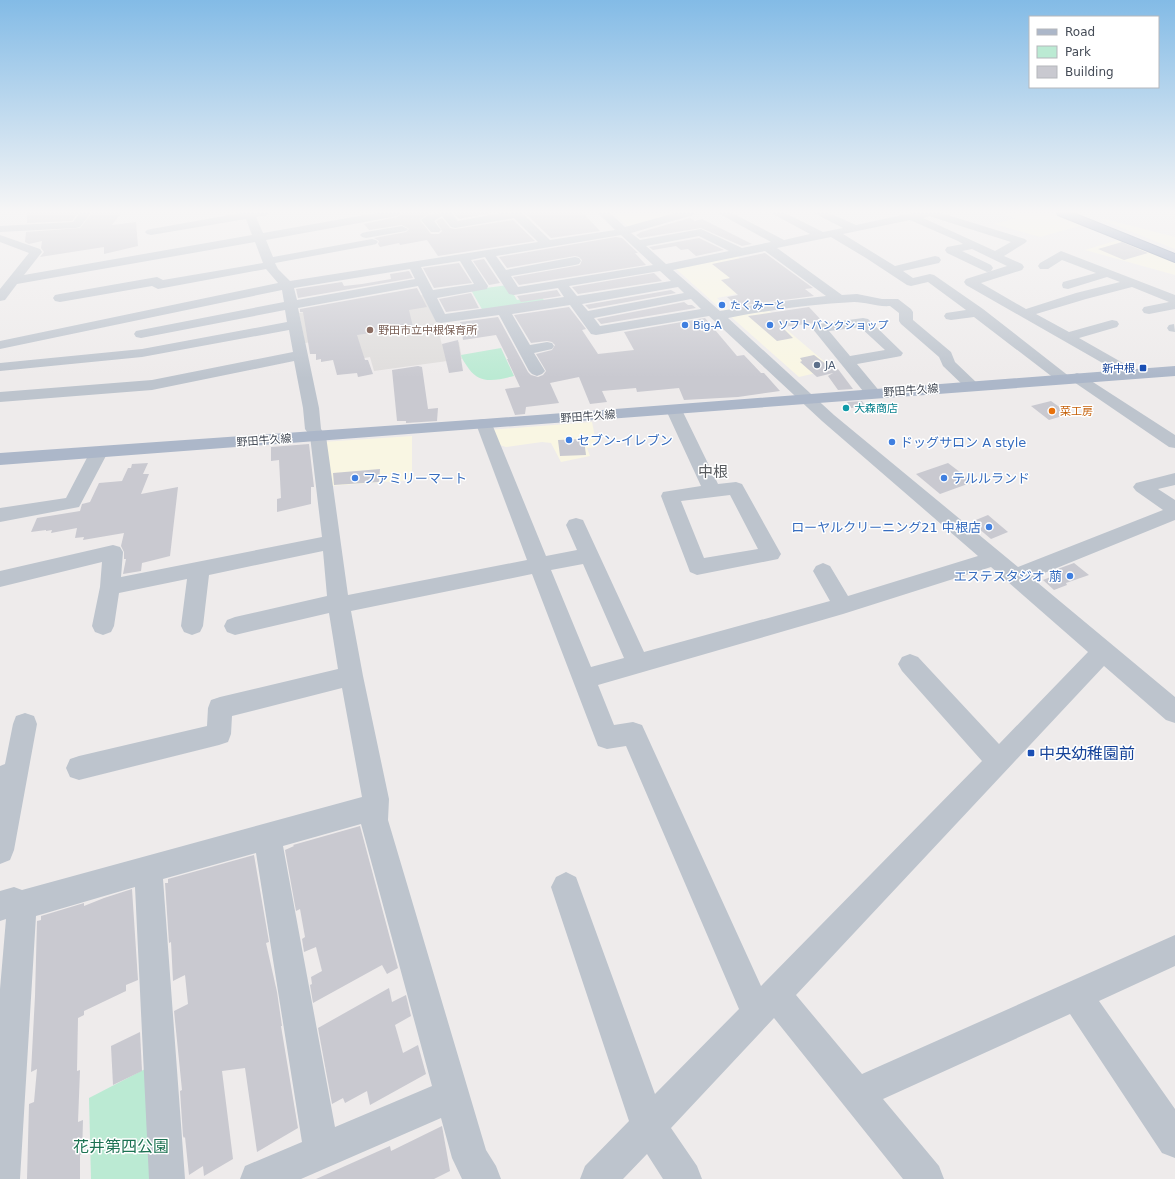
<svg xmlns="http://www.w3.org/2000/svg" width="1175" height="1179" font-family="'DejaVu Sans','Noto Sans JP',sans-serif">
<rect width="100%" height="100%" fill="#eeebeb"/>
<g fill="#f9f6e3">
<path d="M 613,213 L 672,213 L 676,216 L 629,227 Z"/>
<path d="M 1002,213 L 1054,213 L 1083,225 L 1040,237 L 994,224 L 1017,218 Z"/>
<path d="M 1105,219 L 1175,237 L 1175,249 L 1102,220 Z"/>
<path d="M 1118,240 L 1175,262 L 1175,275 L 1085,250 Z"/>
<path d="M 736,255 L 777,286 L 717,298 L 731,311 L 723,311 L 675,268 Z"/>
<path d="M 767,308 L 786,329 L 833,369 L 799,377 L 729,315 Z"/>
<path d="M 592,422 L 597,447 L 587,448 L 590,456 L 561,462 L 551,443 L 542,442 L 506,447 L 493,443 L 489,430 Z"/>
<path d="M 412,436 L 412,480 L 329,486 L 322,442 Z"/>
</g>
<path fill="#dfdddc" d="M 423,295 L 436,322 L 442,345 L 459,342 L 462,359 L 374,371 L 370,357 L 348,361 L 342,337 L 305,343 L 299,313 Z"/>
<g fill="#bbead3">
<path d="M 508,285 L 517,300 L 541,296 L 546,303 L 483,311 L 471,290 Z"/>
<path d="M 501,348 L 514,376 C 496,380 481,385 469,369 C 466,364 462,360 461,355 Z"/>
<path d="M 147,1068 L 154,1179 L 91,1179 L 89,1098 Z"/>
</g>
<g fill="#c9c9d0">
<path d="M 27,213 L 78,213 L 72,221 L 27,223 Z"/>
<path d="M 92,213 L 121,213 L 112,225 L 136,222 L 138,246 L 104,254 L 104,247 L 40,257 L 44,252 L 41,248 L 42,241 L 29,244 L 25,242 L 26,232 L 80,228 Z"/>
<path d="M 403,213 L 429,213 L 420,220 L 431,234 L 439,234 L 442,231 L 436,221 L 442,218 L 450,228 L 455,229 L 513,220 L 535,241 L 438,256 L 427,240 L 400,245 L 399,243 L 380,247 L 378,244 L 379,241 L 374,238 L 406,232 L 409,229 L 402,225 L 369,230 L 364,224 L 397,217 Z"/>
<path d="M 453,213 L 491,213 L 459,219 Z"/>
<path d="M 525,213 L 583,213 L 600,231 L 551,238 Z"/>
<path d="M 690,218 L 695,221 L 702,219 L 752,244 L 742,246 L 701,228 L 640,238 L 636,235 L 641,232 Z"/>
<path d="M 616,237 L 622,238 L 638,253 L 635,253 L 646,265 L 519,285 L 513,277 L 575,266 L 580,265 L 582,260 L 579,257 L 575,256 L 507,268 L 499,257 Z"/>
<path d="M 699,238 L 724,250 L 696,256 L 688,249 L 681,250 L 676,246 L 653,250 L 649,247 Z"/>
<path d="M 1122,242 L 1148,253 L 1124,260 L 1098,249 Z"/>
<path d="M 765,253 L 813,288 L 805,289 L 814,296 L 737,306 L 727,297 L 738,295 L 721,280 L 730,278 L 712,264 Z"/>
<path d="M 484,259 L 500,283 L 489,285 L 473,261 Z"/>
<path d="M 459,263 L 472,283 L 434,288 L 423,268 Z"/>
<path d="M 409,271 L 413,278 L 298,298 L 296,289 L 342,282 L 344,286 L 362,284 L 391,279 L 390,274 Z"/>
<path d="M 654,273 L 662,281 L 578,294 L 572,287 Z"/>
<path d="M 417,288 L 427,307 L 409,310 L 413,327 L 357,335 L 365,360 L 368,360 L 373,374 L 358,377 L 357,373 L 337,375 L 333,360 L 321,362 L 321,359 L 316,360 L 316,354 L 310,354 L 303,312 L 300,312 L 300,309 Z"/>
<path d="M 557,290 L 561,296 L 521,302 L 517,296 Z"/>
<path d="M 671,290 L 676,293 L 589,309 L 585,305 Z"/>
<path d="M 471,293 L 479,308 L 446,312 L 439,299 Z"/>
<path d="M 684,302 L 688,305 L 692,305 L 696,308 L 601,324 L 597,319 Z"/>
<path d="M 569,307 L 586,329 L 582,330 L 598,354 L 634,350 L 624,332 L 705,318 L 737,356 L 744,355 L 761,373 L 764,373 L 780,391 L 738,397 L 684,400 L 679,388 L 637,392 L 636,388 L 602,391 L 607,402 L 590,404 L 579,377 L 550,383 L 559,403 L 526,407 L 525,414 L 515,415 L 505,389 L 520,387 L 507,359 L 508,359 L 496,335 L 463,340 L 460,322 L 498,317 L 528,372 L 531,375 L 538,377 L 543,375 L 546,371 L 536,354 L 552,350 L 555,345 L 552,342 L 547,341 L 531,343 L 514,315 Z"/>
<path d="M 809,307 L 823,322 L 782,327 L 793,338 L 777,341 L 748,316 Z"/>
<path d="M 458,340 L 463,371 L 449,373 L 442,344 Z"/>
<path d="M 814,355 L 835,371 L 838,369 L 853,389 L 838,390 L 828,376 L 833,373 L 817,377 L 800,362 L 802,361 L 800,358 Z"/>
<path d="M 418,366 L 422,367 L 428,409 L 438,408 L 437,421 L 406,423 L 406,421 L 397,421 L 392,370 Z"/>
<path d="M 862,401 L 866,407 L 851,408 L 847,402 Z"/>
<path d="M 1051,401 L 1069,414 L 1049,420 L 1031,406 Z"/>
<path d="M 582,439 L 584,440 L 586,455 L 560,456 L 558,440 Z"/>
<path d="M 309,444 L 314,487 L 311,487 L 311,504 L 277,512 L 277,499 L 281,498 L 279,460 L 271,461 L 271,447 Z"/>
<path d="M 148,463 L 143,474 L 149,474 L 141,494 L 178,487 L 170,556 L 142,563 L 141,571 L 123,574 L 126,559 L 124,559 L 124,552 L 121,546 L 124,533 L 83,540 L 84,537 L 75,538 L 77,528 L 51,533 L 52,530 L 46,531 L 46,530 L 31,532 L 37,518 L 80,511 L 82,504 L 90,502 L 99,483 L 122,481 L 128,468 L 131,468 L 132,464 Z"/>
<path d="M 948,463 L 973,482 L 940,494 L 916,474 Z"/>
<path d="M 380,469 L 379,482 L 334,485 L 333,473 Z"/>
<path d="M 988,515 L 1008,532 L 991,539 L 971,522 Z"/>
<path d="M 1074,563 L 1089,575 L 1066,583 L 1067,585 L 1054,590 L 1043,580 L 1053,576 L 1050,573 L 1052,571 Z"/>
<path d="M 360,826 L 398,968 L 387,974 L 382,965 L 313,1003 L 310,985 L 312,984 L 311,977 L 322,971 L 316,947 L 304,952 L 302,939 L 305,937 L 300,909 L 296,911 L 285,850 L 294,846 L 293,845 Z"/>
<path d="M 254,855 L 269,942 L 266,943 L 277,992 L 282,1026 L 281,1026 L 298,1128 L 257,1152 L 245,1068 L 222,1071 L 233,1159 L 204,1176 L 203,1166 L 189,1175 L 185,1137 L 184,1138 L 183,1136 L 180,1091 L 182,1090 L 174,1011 L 188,1004 L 185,975 L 173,981 L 171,942 L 169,943 L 165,883 L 168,883 L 168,879 Z"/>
<path d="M 132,889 L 138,980 L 126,985 L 126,991 L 84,1011 L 84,1015 L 78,1018 L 77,1071 L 80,1070 L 78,1122 L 83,1120 L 82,1154 L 80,1155 L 80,1179 L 27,1179 L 29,1104 L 34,1102 L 37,1069 L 31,1072 L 35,996 L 37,921 L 41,920 L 41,916 L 84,903 L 84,906 L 104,898 Z"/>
<path d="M 389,988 L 392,1002 L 406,995 L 411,1016 L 395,1025 L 403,1053 L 418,1045 L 426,1074 L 370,1105 L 367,1091 L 345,1103 L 343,1098 L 332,1104 L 318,1028 Z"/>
<path d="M 140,1032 L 142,1071 L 113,1085 L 111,1046 Z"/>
<path d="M 442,1126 L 450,1171 L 434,1179 L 316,1179 L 390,1146 L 391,1151 Z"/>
</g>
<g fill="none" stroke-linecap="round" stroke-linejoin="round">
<g stroke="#7183a3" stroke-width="2">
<path id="highway" d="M 1057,213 L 1073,213 L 1175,254 L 1175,262 L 1058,215 Z"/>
</g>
<g fill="#bdc4cd" fill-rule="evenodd">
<path d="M 80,213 L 91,213 L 80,227 L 76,228 L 0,232 L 0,226 L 73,222 Z"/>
<path d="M 241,213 L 268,213 L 267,215 L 256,217 L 263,233 L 376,213 L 402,213 L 397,216 L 266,240 L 273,257 L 372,239 L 376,240 L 378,242 L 376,244 L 372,245 L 275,263 L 278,269 L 290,281 L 538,242 L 514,218 L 455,228 L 451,227 L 442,216 L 434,221 L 441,230 L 439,232 L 431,232 L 421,220 C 429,212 441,213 451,213 L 458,221 L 501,213 L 522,213 L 550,240 L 615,230 L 598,213 L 610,213 L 625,227 L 675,213 L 694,213 L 693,215 L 631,233 L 640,240 L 701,229 L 742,248 L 771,242 L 718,213 L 732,213 L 784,240 L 810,234 L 771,213 L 785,213 L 823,232 L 843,228 L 814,213 L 829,213 L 856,225 L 912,213 L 941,213 L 1025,239 L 1027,241 L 1025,243 L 1004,256 L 1022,264 L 1024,267 L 1022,270 L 981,283 L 1026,309 L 1076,293 L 1120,282 L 1107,277 L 1068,289 L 1063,288 L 1062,285 L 1063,282 L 1096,273 L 1062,260 L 1048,269 L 1040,269 L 1038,266 L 1040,263 L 1061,251 L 1175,295 L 1175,309 L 1149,314 L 1144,313 L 1142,310 L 1144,307 L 1169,302 L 1132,287 L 1086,299 L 1036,314 L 1069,332 L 1112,320 L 1117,321 L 1119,324 L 1117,327 L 1079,338 L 1137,371 L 1140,374 L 1137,377 L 1132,379 L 1127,377 L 966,285 L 964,282 L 966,279 L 1007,266 L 972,249 L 962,251 L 991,265 L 993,268 L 991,271 L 987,272 L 947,253 L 945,250 L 947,247 L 963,244 L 958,241 L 910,220 L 843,234 L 895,266 L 935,256 L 939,257 L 941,260 L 939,263 L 903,271 L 913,278 L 930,274 L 934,275 L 983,309 L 1070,377 L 1072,375 L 1077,373 L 1082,375 L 1175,435 L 1175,448 L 1169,447 L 1071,380 L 1069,382 L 1064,384 L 1059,382 L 974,317 L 951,320 L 946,319 L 944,316 L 946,313 L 966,310 L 928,282 L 911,286 L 907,285 L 866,258 L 831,237 L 777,248 L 842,295 L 857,294 L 882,299 L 898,299 L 911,309 L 913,312 L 913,320 L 951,352 L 955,362 L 977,383 L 980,386 L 977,389 L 972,391 L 967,389 L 943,366 L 939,357 L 901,324 L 899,321 L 899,313 L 890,306 C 877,307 866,302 854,302 C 811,304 769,310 728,318 L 834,415 L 1018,567 L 1163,510 L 1136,491 L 1133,487 L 1136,483 L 1175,473 L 1175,485 L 1158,489 L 1175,500 L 1175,520 L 1032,578 L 1175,697 L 1175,723 L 1166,720 L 1104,666 L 796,995 L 862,1074 L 1175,935 L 1175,966 L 1099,1001 L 1175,1109 L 1175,1158 L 1162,1153 L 1070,1014 L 883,1099 L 939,1166 L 944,1179 L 903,1179 L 774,1018 L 671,1128 L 697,1166 L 702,1179 L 663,1179 L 647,1154 L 623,1179 L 580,1179 L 585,1166 L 629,1121 L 551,887 L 556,877 L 566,872 L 576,877 L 655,1094 L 739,1009 L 626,746 L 607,749 L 598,746 L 532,574 L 351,611 L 363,676 L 389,799 L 388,820 L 486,1150 L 496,1166 L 501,1179 L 462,1179 L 452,1158 L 441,1118 L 301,1179 L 240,1179 L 245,1166 L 302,1142 L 256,853 L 163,879 L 185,1179 L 149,1179 L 135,887 L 36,916 L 20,1179 L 0,1179 L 0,989 L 6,919 L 0,921 L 0,891 L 14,887 L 22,890 L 362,797 L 342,688 L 232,716 L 231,734 L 228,742 L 219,745 L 79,780 L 70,777 L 66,768 L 70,759 L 79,756 L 207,726 L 208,708 L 211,700 L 220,697 L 338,669 L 329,613 L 235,635 L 227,632 L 224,626 L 227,620 L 235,617 L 327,596 L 323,551 L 209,575 L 203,626 L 200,632 L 192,635 L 184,632 L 181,626 L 187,579 L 119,593 L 114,626 L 111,632 L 103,635 L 95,632 L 92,626 L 100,587 L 102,562 L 0,587 L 0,571 L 113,545 L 120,547 L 123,552 L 121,577 L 322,537 L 310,436 L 305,429 L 303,408 L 294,361 L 152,390 L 0,402 L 0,392 L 152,380 L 293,352 L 289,330 L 142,357 L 0,371 L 0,363 L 142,349 L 287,322 L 285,310 L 141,338 L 136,337 L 134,334 L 136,331 L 141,330 L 284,302 L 282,290 L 0,349 L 0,341 L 278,283 L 266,269 L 158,289 L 152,286 L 60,302 L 55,301 L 53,298 L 55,295 L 60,294 L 157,277 L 163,280 L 263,263 L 255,242 L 17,284 L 5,300 L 0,301 L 0,289 L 29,253 L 0,242 L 0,235 L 40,249 L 42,252 L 24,275 L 252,235 L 246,219 L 151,235 L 147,234 L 145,232 L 147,230 L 151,229 ZM 929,216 L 1011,242 L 995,251 L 923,218 ZM 621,235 L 653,265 L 518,287 L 511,276 L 575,265 L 579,264 L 581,261 L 579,258 L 575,257 L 506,270 L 496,256 ZM 699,236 L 729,251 L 666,264 L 646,246 ZM 765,251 L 826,296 L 766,303 L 720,311 L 673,270 ZM 485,257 L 509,294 L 514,295 L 558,288 L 564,297 L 445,314 L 437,298 L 487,289 L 488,286 L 471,260 ZM 460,261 L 474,284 L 433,290 L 421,267 ZM 410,269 L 415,279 L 297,300 L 294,288 ZM 660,271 L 671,281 L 577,296 L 569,286 ZM 418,286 L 436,322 L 441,323 L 499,315 L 529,371 L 532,374 L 537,376 L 542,374 L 545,371 L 534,353 L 552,349 L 554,346 L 552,343 L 547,342 L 530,345 L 512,314 L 570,305 L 591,334 L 596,335 L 709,316 L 822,421 L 978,556 L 848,596 L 830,566 L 823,563 L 816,566 L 813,571 L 830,601 L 644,652 L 583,520 L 576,518 L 569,520 L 566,525 L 577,550 L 546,556 L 492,424 L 490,420 L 484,419 L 478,420 L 476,424 L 527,560 L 348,595 L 326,436 L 321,429 L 319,408 L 298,308 ZM 678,287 L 684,293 L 588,311 L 582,304 ZM 691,299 L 701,309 L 600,326 L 594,318 ZM 583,564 L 624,658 L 591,667 L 551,570 ZM 991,567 L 1088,652 L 999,744 L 918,657 L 910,654 L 902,657 L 898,664 L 902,671 L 982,761 L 761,986 L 642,725 L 633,722 L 614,725 L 598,685 L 843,614 ZM 361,824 L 432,1086 L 335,1127 L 283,846 Z"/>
<path d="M 402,226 L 408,229 L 406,231 L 366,238 L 362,237 L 360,235 L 362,233 L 366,232 Z"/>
<path d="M 863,318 L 868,319 L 903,353 L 901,356 L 896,357 L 857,364 L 881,393 L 879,396 L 873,398 L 867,396 L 812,328 L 814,325 L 819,324 ZM 860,327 L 885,350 L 850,356 L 829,331 Z"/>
<path d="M 1174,324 L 1175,332 L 1169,331 L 1167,328 L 1169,325 Z"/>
<path d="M 674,405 L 680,407 L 682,410 L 718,484 L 736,482 L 742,484 L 781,554 L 778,559 L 697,575 L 690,572 L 661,496 L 663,492 L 701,486 L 666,410 L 668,407 ZM 730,495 L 758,549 L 704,558 L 681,501 Z"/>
<path d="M 99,447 L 105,448 L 108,452 L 79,507 L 0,522 L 0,508 L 66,498 L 90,452 L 93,448 Z"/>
<path d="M 25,713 L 34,716 L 37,724 L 14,850 L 10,860 L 0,864 L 0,766 L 5,764 L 13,724 L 16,716 Z"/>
</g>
<path fill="#acb7c9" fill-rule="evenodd" d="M 1175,366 L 1175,376 L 0,465 L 0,453 L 484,419 Z"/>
<use href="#highway" fill="#8698b7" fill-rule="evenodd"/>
</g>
<linearGradient id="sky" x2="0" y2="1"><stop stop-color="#83bbe6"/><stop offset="0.56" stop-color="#f7f6f6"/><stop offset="1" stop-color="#f7f6f6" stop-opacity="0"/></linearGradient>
<rect width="1175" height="378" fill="url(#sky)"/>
<g fill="#3f7fe0" stroke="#fff" stroke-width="1.5">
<circle cx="722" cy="305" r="4"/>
<circle cx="685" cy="325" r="4"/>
<circle cx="770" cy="325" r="4"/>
<circle cx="569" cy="440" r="4"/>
<circle cx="892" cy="442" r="4"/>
<circle cx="355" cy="478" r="4"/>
<circle cx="944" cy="478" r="4"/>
<circle cx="989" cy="527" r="4"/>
<circle cx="1070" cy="576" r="4"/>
</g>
<circle fill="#8d6e63" stroke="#fff" stroke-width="1.5" cx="370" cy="330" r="4"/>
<circle fill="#5c6f8a" stroke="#fff" stroke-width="1.5" cx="817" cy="365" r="4"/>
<g fill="#1a4fb4" stroke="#fff" stroke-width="1.5">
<rect x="1139" y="364" width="8" height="8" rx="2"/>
<rect x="1027" y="749" width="8" height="8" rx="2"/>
</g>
<circle fill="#0f9aa8" stroke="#fff" stroke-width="1.5" cx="846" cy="408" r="4"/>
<circle fill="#e8710a" stroke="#fff" stroke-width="1.5" cx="1052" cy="411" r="4"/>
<g text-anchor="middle" stroke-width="3" stroke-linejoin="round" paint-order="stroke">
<g font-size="11" fill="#366cbe" stroke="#fff" text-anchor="start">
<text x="730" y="309">たくみーと</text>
<text x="693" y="329">Big-A</text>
<text x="778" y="329">ソフトバンクショップ</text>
</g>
<g font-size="11" fill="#785e54" stroke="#fff" text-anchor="start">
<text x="378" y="334">野田市立中根保育所</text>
</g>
<g font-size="11" fill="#4e5e75" stroke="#fff" text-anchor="start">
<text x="825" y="369">JA</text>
</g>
<g font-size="11" fill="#164399" stroke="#fff" text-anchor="end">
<text x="1135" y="372">新中根</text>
</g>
<g font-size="11" fill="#454c57" stroke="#fff">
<text transform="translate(911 390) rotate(-4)" y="4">野田牛久線</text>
<text transform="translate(588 416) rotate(-4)" y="4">野田牛久線</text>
<text transform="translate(264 440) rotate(-4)" y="4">野田牛久線</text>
</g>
<g font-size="11" fill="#0d838f" stroke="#fff" text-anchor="start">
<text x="854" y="412">大森商店</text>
</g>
<g font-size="11" fill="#c56008" stroke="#fff" text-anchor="start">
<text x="1060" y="415">菜工房</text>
</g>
<g font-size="13" fill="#366cbe" stroke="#fff" text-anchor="start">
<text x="577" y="445">セブン-イレブン</text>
<text x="900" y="447">ドッグサロン A style</text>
<text x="363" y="483">ファミリーマート</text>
<text x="952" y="483">テルルランド</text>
<text x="981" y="532" text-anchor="end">ローヤルクリーニング21 中根店</text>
<text x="1062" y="581" text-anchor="end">エステスタジオ 萠</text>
</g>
<g font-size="15" fill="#585b5f" stroke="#fff">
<text x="713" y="477">中根</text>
</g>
<g font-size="16" fill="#164399" stroke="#fff" text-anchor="start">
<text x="1039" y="759">中央幼稚園前</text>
</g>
<g font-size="16" fill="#1c7252" stroke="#fff">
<text x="121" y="1152">花井第四公園</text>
</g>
</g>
<rect x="1029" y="16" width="130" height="72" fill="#ffffff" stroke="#b5b7bc"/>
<rect x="1037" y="29" width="20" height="6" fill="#acb7c9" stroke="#b5b7bc"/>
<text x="1065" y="36" font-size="12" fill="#454c57">Road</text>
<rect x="1037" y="46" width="20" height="12" fill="#bbead3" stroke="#b5b7bc"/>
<text x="1065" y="56" font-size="12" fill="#454c57">Park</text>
<rect x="1037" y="66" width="20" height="12" fill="#c9c9d0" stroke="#b5b7bc"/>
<text x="1065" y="76" font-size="12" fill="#454c57">Building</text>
</svg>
